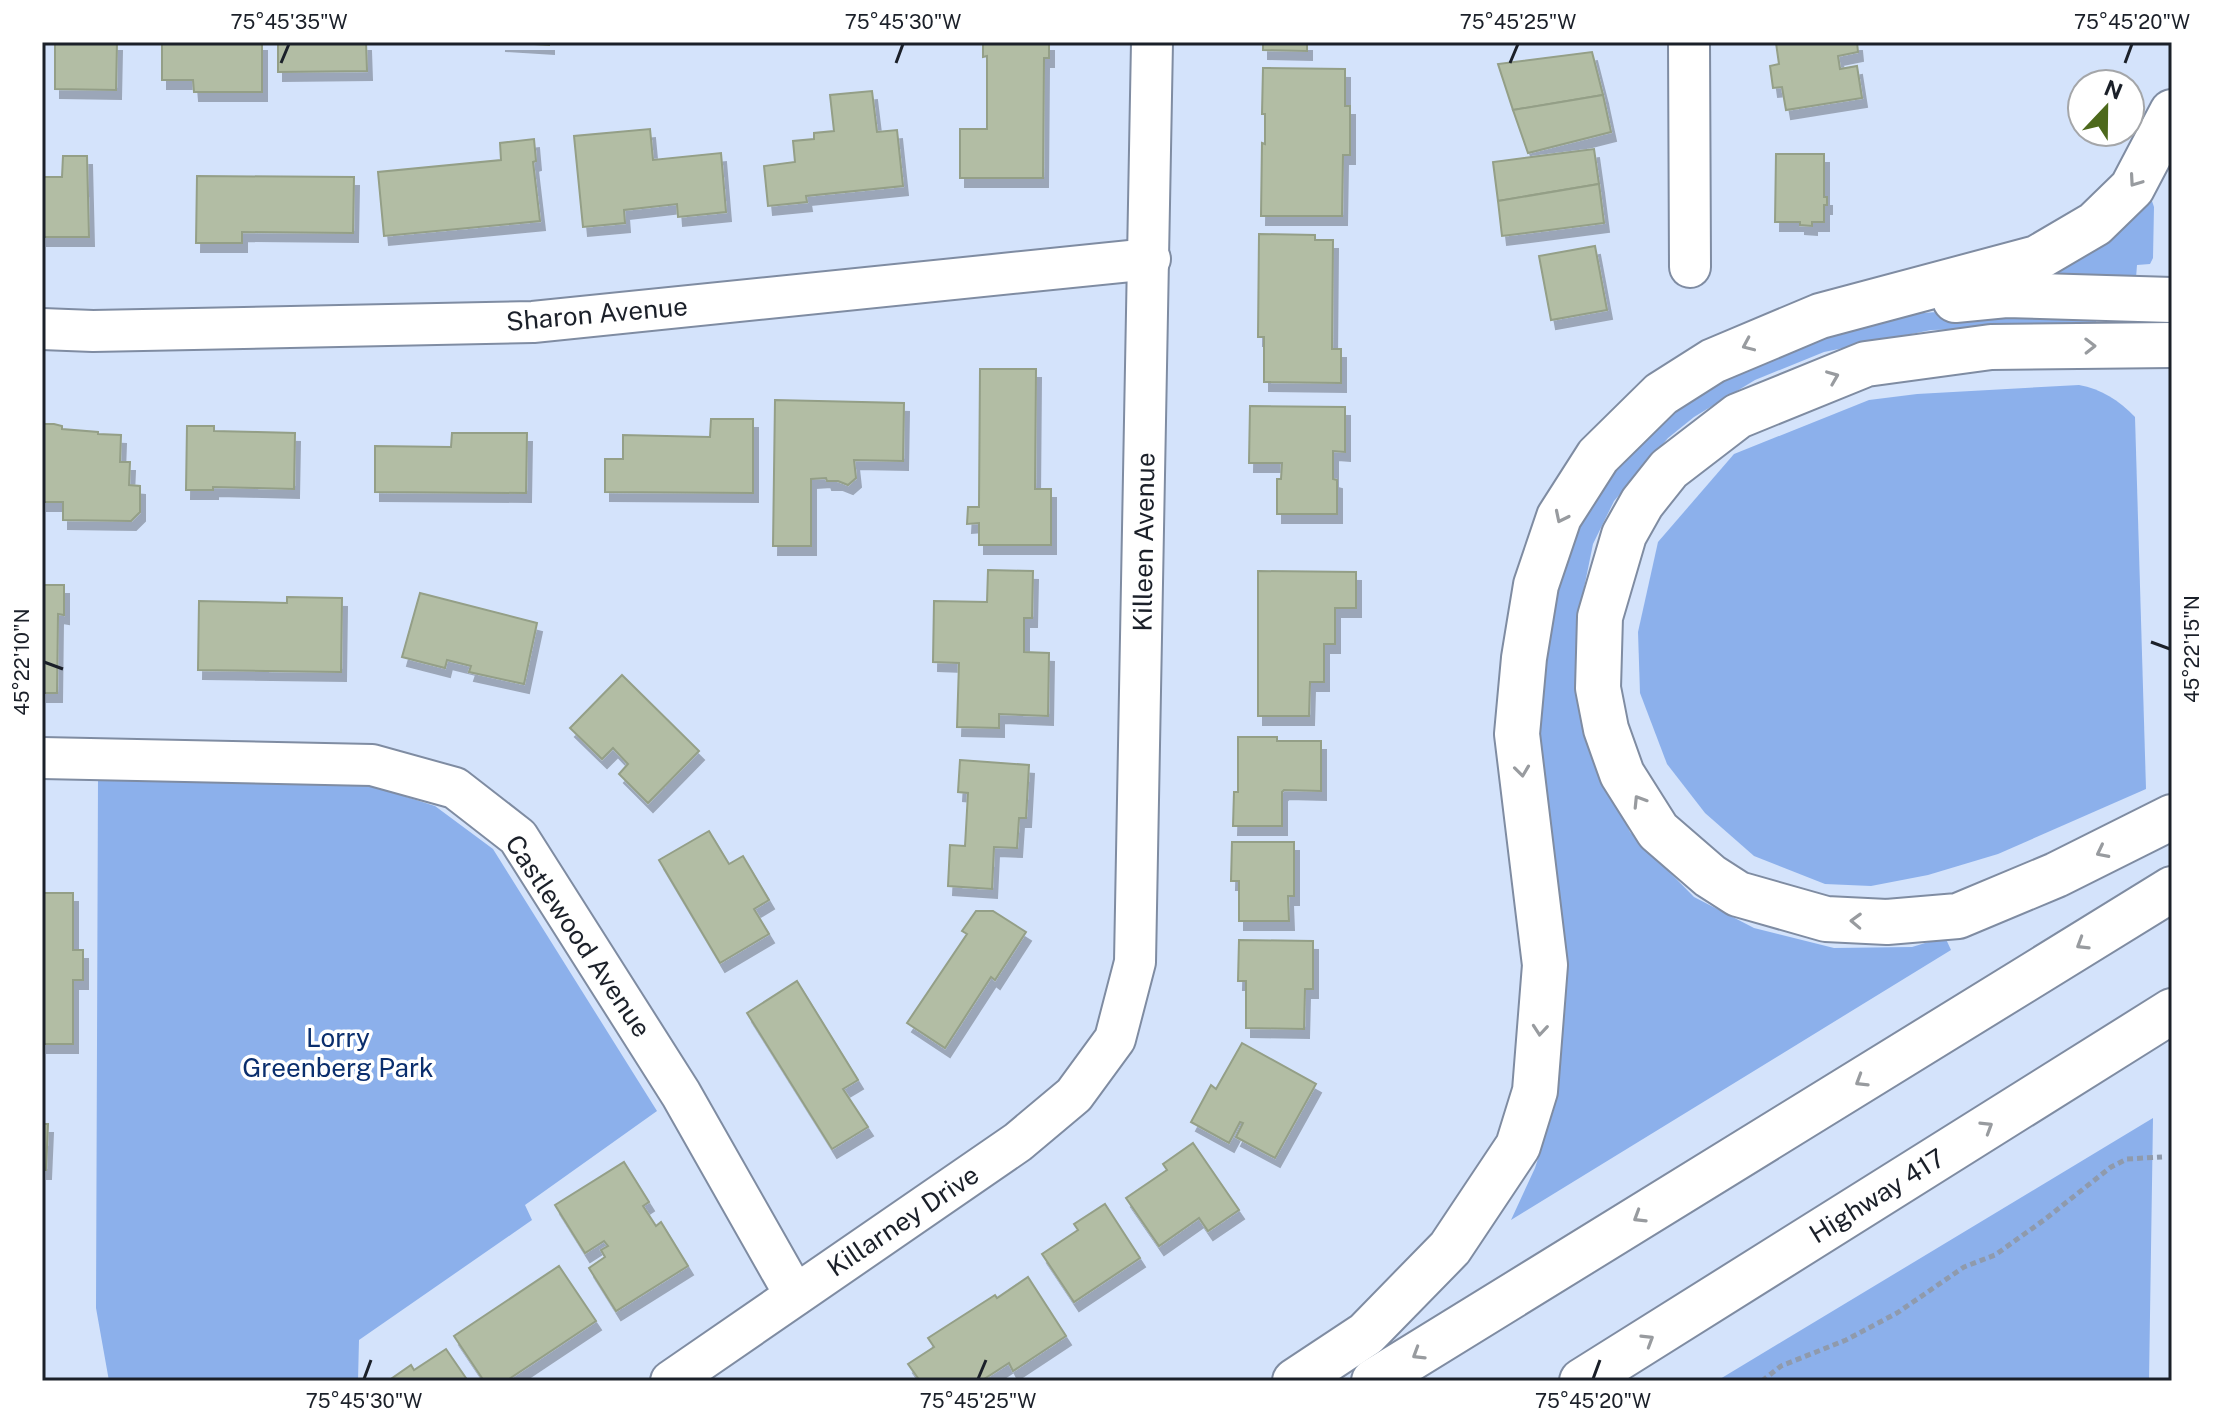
<svg xmlns="http://www.w3.org/2000/svg" width="2214" height="1423" font-family="'Public Sans',sans-serif">
<defs>
<filter id="shadow"><feDropShadow dx="5" dy="9" stdDeviation="0" flood-color="#0004"/></filter>
</defs>
<rect width="100%" height="100%" fill="#d4e3fb"/>
<g fill="#8cb0eb">
<path d="M 2151,198 L 2154,207 L 2153,258 L 2150,264 L 2137,265 L 2136,278 L 2044,273 Z"/>
<path d="M 1980,309 L 2096,313 L 2096,325 L 1931,330 L 1824,352 L 1755,380 L 1694,417 L 1668,438 L 1614,501 L 1593,544 L 1583,593 L 1577,639 L 1598,765 L 1630,832 L 1694,897 L 1754,928 L 1834,948 L 1912,947 L 1945,937 L 1951,950 L 1511,1220 L 1535,1168 L 1554,1109 L 1561,1031 L 1541,780 L 1536,683 L 1559,557 L 1596,481 L 1688,392 L 1880,316 Z"/>
<path d="M 2079,385 C 2101,389 2119,400 2135,417 L 2146,789 L 1998,854 L 1928,875 L 1871,886 L 1825,884 L 1754,856 L 1705,813 L 1667,764 L 1640,693 L 1638,632 L 1658,542 L 1734,454 L 1869,400 L 1917,394 Z"/>
<path d="M 98,779 L 369,785 L 435,806 L 493,849 L 657,1111 L 525,1205 L 532,1220 L 359,1340 L 358,1381 L 109,1381 L 96,1308 Z"/>
<path d="M 2153,1118 L 2149,1381 L 1716,1381 L 1720,1379 Z"/>
</g>
<g fill="#b2bda4" stroke="#949f87" stroke-width="2" filter="url(#shadow)">
<path d="M 55,42 L 117,42 L 116,90 L 55,89 Z"/>
<path d="M 162,42 L 262,42 L 262,92 L 194,92 L 193,80 L 162,80 Z"/>
<path d="M 278,42 L 366,42 L 367,71 L 278,72 Z"/>
<path d="M 500,42 L 549,42 L 549,45 Z"/>
<path d="M 983,42 L 1049,42 L 1049,58 L 1044,58 L 1043,178 L 960,178 L 960,129 L 987,129 L 987,56 L 983,57 Z"/>
<path d="M 1263,42 L 1307,42 L 1307,51 L 1263,50 Z"/>
<path d="M 1857,42 L 1858,52 L 1838,56 L 1840,69 L 1857,66 L 1862,98 L 1786,110 L 1782,87 L 1773,88 L 1770,66 L 1779,64 L 1776,43 Z"/>
<path d="M 1592,52 L 1603,95 L 1513,110 L 1498,64 Z"/>
<path d="M 1263,68 L 1345,69 L 1345,106 L 1350,106 L 1350,155 L 1343,155 L 1342,216 L 1261,216 L 1262,143 L 1265,144 L 1265,114 L 1262,114 Z"/>
<path d="M 872,91 L 877,132 L 897,130 L 903,186 L 806,196 L 807,202 L 768,206 L 764,166 L 795,162 L 793,141 L 814,139 L 814,133 L 834,131 L 830,95 Z"/>
<path d="M 1603,95 L 1611,132 L 1528,153 L 1513,110 Z"/>
<path d="M 650,129 L 653,160 L 721,153 L 726,212 L 678,217 L 677,204 L 624,210 L 625,223 L 583,227 L 574,136 Z"/>
<path d="M 534,139 L 536,161 L 533,162 L 540,221 L 384,236 L 378,172 L 501,160 L 500,143 Z"/>
<path d="M 1594,149 L 1599,184 L 1498,201 L 1493,162 Z"/>
<path d="M 1776,154 L 1824,154 L 1824,197 L 1827,197 L 1827,205 L 1824,205 L 1824,222 L 1812,222 L 1812,226 L 1800,225 L 1800,222 L 1775,222 Z"/>
<path d="M 63,156 L 87,156 L 89,237 L 42,237 L 42,177 L 62,177 Z"/>
<path d="M 197,176 L 354,177 L 353,233 L 242,232 L 242,243 L 196,243 Z"/>
<path d="M 1599,184 L 1604,223 L 1502,236 L 1498,201 Z"/>
<path d="M 1259,234 L 1315,235 L 1315,240 L 1333,240 L 1332,349 L 1341,349 L 1341,383 L 1264,382 L 1264,337 L 1258,337 Z"/>
<path d="M 1595,246 L 1607,310 L 1551,320 L 1539,256 Z"/>
<path d="M 980,369 L 1036,369 L 1035,489 L 1051,489 L 1051,545 L 979,545 L 979,523 L 967,524 L 968,507 L 979,507 Z"/>
<path d="M 775,400 L 904,403 L 903,461 L 854,460 L 856,478 L 848,485 L 838,481 L 827,481 L 826,478 L 811,479 L 811,546 L 773,546 Z"/>
<path d="M 1250,406 L 1345,407 L 1345,452 L 1333,451 L 1333,479 L 1337,480 L 1337,514 L 1277,514 L 1277,479 L 1281,479 L 1282,463 L 1249,463 Z"/>
<path d="M 711,419 L 753,419 L 753,493 L 605,492 L 605,459 L 623,459 L 623,435 L 710,437 Z"/>
<path d="M 42,424 L 54,424 L 62,426 L 62,429 L 98,432 L 98,434 L 121,435 L 120,462 L 130,462 L 129,485 L 140,486 L 140,512 L 131,521 L 63,520 L 63,502 L 42,502 Z"/>
<path d="M 187,426 L 214,426 L 214,431 L 295,433 L 294,489 L 213,487 L 213,490 L 186,490 Z"/>
<path d="M 452,433 L 527,433 L 526,493 L 375,492 L 375,446 L 451,447 Z"/>
<path d="M 988,570 L 1033,571 L 1032,618 L 1024,618 L 1024,652 L 1049,653 L 1048,716 L 999,714 L 999,728 L 957,727 L 959,663 L 933,662 L 934,601 L 987,602 Z"/>
<path d="M 1258,571 L 1356,572 L 1356,608 L 1335,608 L 1335,644 L 1324,644 L 1324,682 L 1310,682 L 1309,716 L 1258,716 Z"/>
<path d="M 42,585 L 64,585 L 64,615 L 58,614 L 57,693 L 42,693 Z"/>
<path d="M 420,593 L 537,623 L 524,684 L 469,672 L 471,666 L 447,660 L 445,668 L 402,657 Z"/>
<path d="M 287,597 L 342,598 L 341,672 L 198,670 L 199,601 L 287,603 Z"/>
<path d="M 622,675 L 699,751 L 648,803 L 619,774 L 628,764 L 613,748 L 602,759 L 570,728 Z"/>
<path d="M 1238,737 L 1277,737 L 1277,741 L 1321,741 L 1321,791 L 1284,790 L 1282,792 L 1282,826 L 1233,826 L 1234,792 L 1238,792 Z"/>
<path d="M 960,760 L 1029,765 L 1026,818 L 1019,818 L 1017,848 L 994,847 L 992,889 L 948,886 L 950,845 L 965,846 L 968,793 L 958,792 Z"/>
<path d="M 709,831 L 729,864 L 743,856 L 769,900 L 754,909 L 769,934 L 720,963 L 659,860 Z"/>
<path d="M 1232,842 L 1294,842 L 1294,896 L 1288,896 L 1289,921 L 1239,921 L 1239,881 L 1231,881 Z"/>
<path d="M 42,893 L 73,893 L 73,950 L 83,950 L 83,980 L 73,980 L 73,1044 L 42,1044 Z"/>
<path d="M 976,911 L 993,911 L 1026,932 L 995,980 L 991,977 L 945,1048 L 907,1023 L 967,934 L 962,931 Z"/>
<path d="M 1239,940 L 1313,941 L 1313,989 L 1305,989 L 1304,1029 L 1246,1028 L 1246,981 L 1238,981 Z"/>
<path d="M 797,981 L 858,1080 L 843,1089 L 868,1127 L 832,1149 L 747,1013 Z"/>
<path d="M 1242,1043 L 1316,1084 L 1275,1158 L 1236,1137 L 1243,1123 L 1240,1122 L 1229,1143 L 1191,1122 L 1211,1085 L 1216,1089 Z"/>
<path d="M 42,1124 L 48,1124 L 46,1170 L 42,1170 Z"/>
<path d="M 1193,1143 L 1239,1210 L 1208,1231 L 1199,1218 L 1159,1246 L 1126,1198 L 1167,1170 L 1163,1164 Z"/>
<path d="M 624,1162 L 649,1202 L 643,1206 L 656,1226 L 661,1222 L 688,1266 L 616,1311 L 589,1268 L 605,1257 L 601,1250 L 608,1246 L 604,1241 L 585,1253 L 555,1205 Z"/>
<path d="M 1105,1204 L 1140,1258 L 1074,1302 L 1042,1254 L 1078,1230 L 1074,1224 Z"/>
<path d="M 559,1266 L 596,1321 L 506,1381 L 484,1381 L 454,1336 Z"/>
<path d="M 1028,1277 L 1066,1336 L 1013,1371 L 1009,1363 L 981,1381 L 920,1381 L 908,1364 L 934,1347 L 928,1338 L 995,1295 L 997,1298 Z"/>
<path d="M 446,1349 L 468,1381 L 388,1381 L 411,1365 L 414,1370 Z"/>
</g>
<g fill="none" stroke-linecap="round" stroke-linejoin="round">
<g stroke="#7f8ca2" stroke-width="44">
<g id="minor">
<path d="M 1689,42 L 1690,267"/>
<path d="M 42,329 L 93,331 L 533,322 L 1150,259"/>
<path d="M 42,758 L 372,765 L 455,788 L 518,837 L 681,1094 L 795,1295"/>
<path d="M 671,1381 L 1018,1142 L 1074,1095 L 1115,1039 L 1135,962 L 1152,42"/>
</g>
</g>
<g stroke="#7f8ca2" stroke-width="48">
<g id="motorway">
<path d="M 1955,300 L 2006,295 L 2172,300"/>
<path d="M 2172,345 L 1991,347 L 1866,364 L 1738,416 L 1669,469 L 1642,503 L 1624,535 L 1600,617 L 1598,688 L 1606,729 L 1622,774 L 1658,831 L 1710,876 L 1738,894 L 1826,919 L 1887,922 L 1958,916 L 2056,875 L 2172,817"/>
<path d="M 1295,1381 L 1366,1334 L 1450,1248 L 1518,1146 L 1535,1091 L 1545,965 L 1517,734 L 1524,658 L 1536,585 L 1559,517 L 1598,456 L 1661,394 L 1713,361 L 1820,316 L 2037,258 L 2095,224 L 2132,188 L 2172,112"/>
<path d="M 1374,1381 L 2172,889"/>
<path d="M 1582,1381 L 2172,1011"/>
</g>
</g>
<path stroke="#8f9aac" stroke-width="5" stroke-dasharray="6 4" stroke-linecap="butt" d="M 1762,1381 L 1781,1366 L 1846,1340 L 1897,1313 L 1964,1267 L 1995,1255 L 2044,1220 L 2111,1167 L 2127,1159 L 2162,1157"/>
<use href="#minor" stroke="#fff" stroke-width="40"/>
<use href="#motorway" stroke="#fff" stroke-width="44"/>
</g>
<defs><path id="oneway-chevron" d="M-2-3.5L2.5 0L-2 3.5" fill="none" stroke-width="1.6" stroke-linecap="round" stroke-linejoin="round" transform="scale(2)"/></defs>
<g stroke="#989b9f">
<use href="#oneway-chevron" transform="translate(2135 181) rotate(125)"/>
<use href="#oneway-chevron" transform="translate(1748 345) rotate(156)"/>
<use href="#oneway-chevron" transform="translate(2090 346) rotate(-1)"/>
<use href="#oneway-chevron" transform="translate(1833 377) rotate(-22)"/>
<use href="#oneway-chevron" transform="translate(1561 517) rotate(116)"/>
<use href="#oneway-chevron" transform="translate(1522 771) rotate(83)"/>
<use href="#oneway-chevron" transform="translate(1639 801) rotate(-122)"/>
<use href="#oneway-chevron" transform="translate(2102 852) rotate(153)"/>
<use href="#oneway-chevron" transform="translate(1856 921) rotate(-178)"/>
<use href="#oneway-chevron" transform="translate(2082 944) rotate(148)"/>
<use href="#oneway-chevron" transform="translate(1540 1030) rotate(95)"/>
<use href="#oneway-chevron" transform="translate(1861 1081) rotate(148)"/>
<use href="#oneway-chevron" transform="translate(1987 1127) rotate(-32)"/>
<use href="#oneway-chevron" transform="translate(1639 1217) rotate(148)"/>
<use href="#oneway-chevron" transform="translate(1648 1340) rotate(-32)"/>
<use href="#oneway-chevron" transform="translate(1418 1354) rotate(148)"/>
</g>
<path fill="none" stroke="#1b2029" stroke-width="3" d="M 281,63 L 289,44M 896,63 L 903,44M 1510,63 L 1518,44M 2125,63 L 2132,44M 2151,642 L 2170,649M 44,662 L 63,669M 364,1379 L 371,1360M 978,1379 L 986,1360M 1593,1379 L 1600,1360"/>
<g text-anchor="middle" stroke-width="7" stroke-linejoin="round" paint-order="stroke">
<g font-size="26" fill="#1b2029" stroke="#fff">
<text transform="translate(597 314) rotate(-5)" y="9">Sharon Avenue</text>
<text transform="translate(1144 542) rotate(-89)" y="9">Killeen Avenue</text>
<text transform="translate(578 936) rotate(56)" y="9">Castlewood Avenue</text>
<text transform="translate(1877 1196) rotate(-32)" y="9">Highway 417</text>
<text transform="translate(903 1221) rotate(-34)" y="9">Killarney Drive</text>
</g>
<g font-size="26" fill="#0a2e6d" stroke="#fff">
<text x="338" y="1047">Lorry<tspan x="338" dy="30">Greenberg Park</tspan></text>
</g>
</g>
<rect width="2214" height="1423" fill="none" stroke="#ffffff" stroke-width="88"/>
<g transform="translate(2106 108) rotate(22)"><circle r="38" fill="#ffffff" stroke="#a4a6a9" stroke-width="2"/>
<path d="M0-6L14 30L0 20L-14 30Z" fill="#4d691c"/>
<text y="-12" font-size="22" font-weight="bold" text-anchor="middle" fill="#1b2029">N</text>
</g>
<rect x="44" y="44" width="2126" height="1335" fill="none" stroke="#1b2029" stroke-width="3"/>
<g font-size="20" text-anchor="middle" fill="#1b2029">
<text x="289" y="29">75°45'35"W</text>
<text x="903" y="29">75°45'30"W</text>
<text x="1518" y="29">75°45'25"W</text>
<text x="2132" y="29">75°45'20"W</text>
<text transform="translate(2192 649) rotate(-90)" y="7">45°22'15"N</text>
<text transform="translate(22 662) rotate(-90)" y="7">45°22'10"N</text>
<text x="364" y="1408">75°45'30"W</text>
<text x="978" y="1408">75°45'25"W</text>
<text x="1593" y="1408">75°45'20"W</text>
</g>
</svg>
